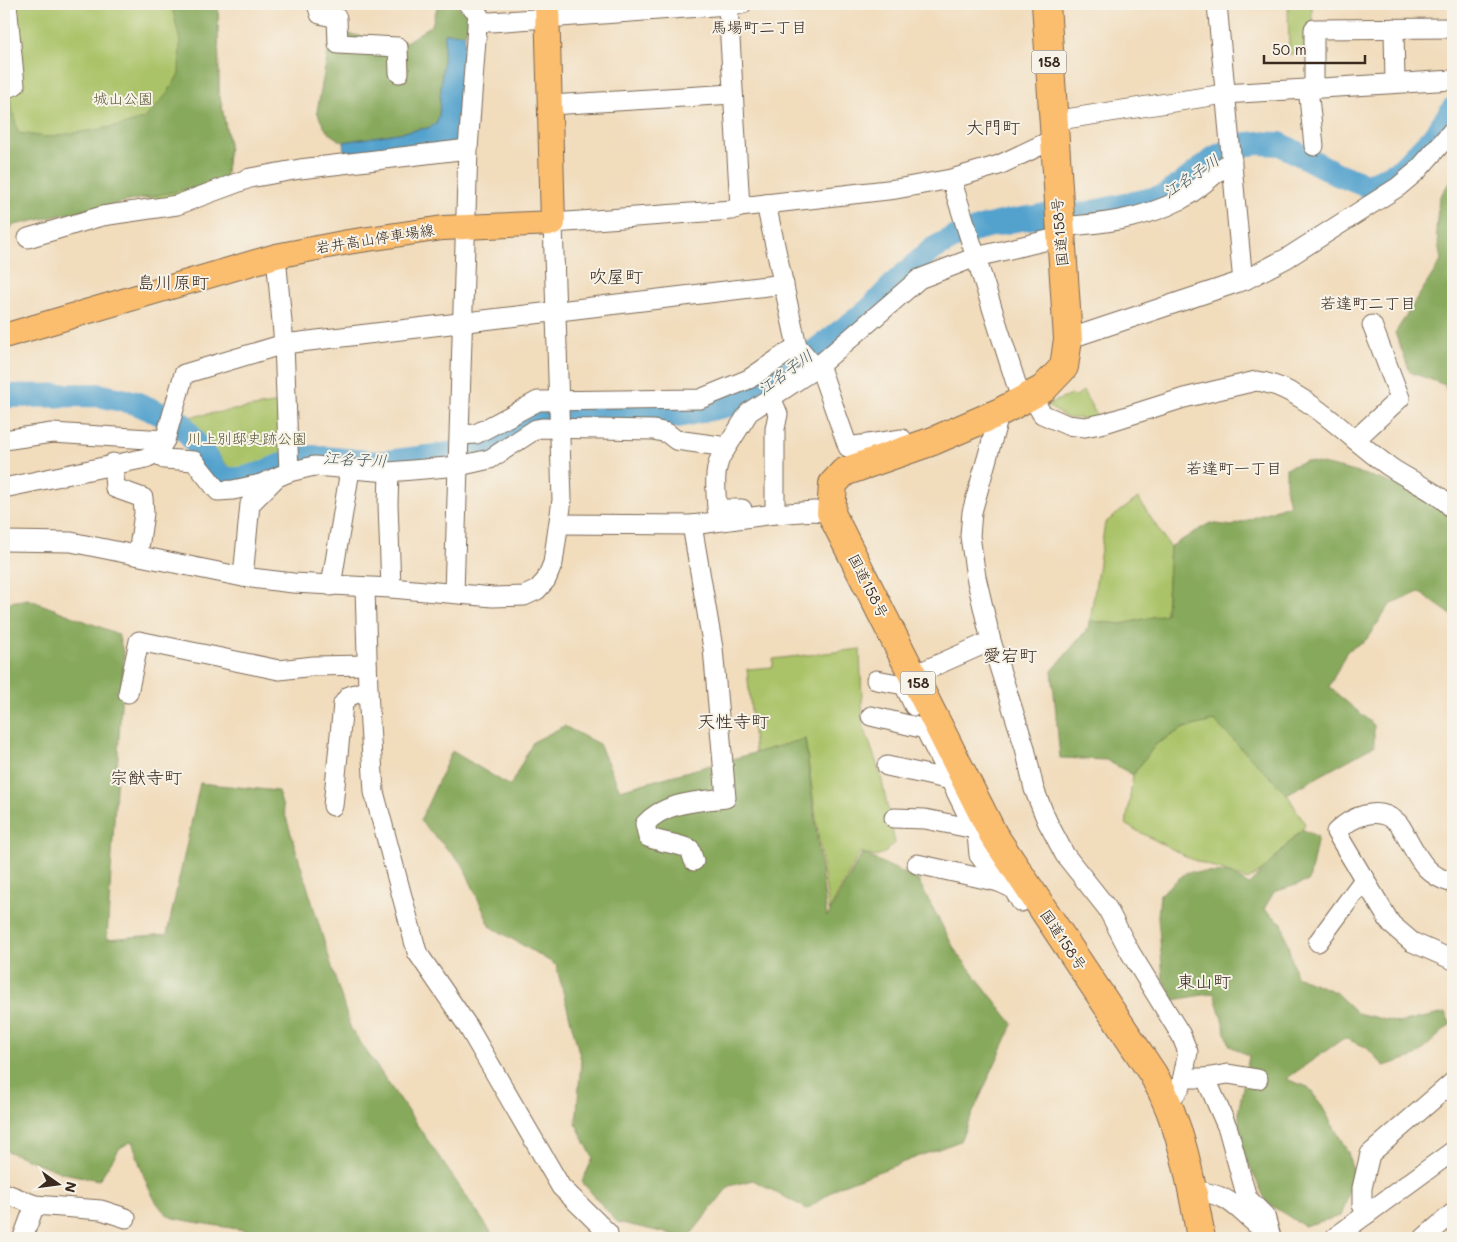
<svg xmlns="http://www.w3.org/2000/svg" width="1457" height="1242" font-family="Mali,'Klee One',sans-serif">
<rect width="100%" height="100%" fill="#f7f3e8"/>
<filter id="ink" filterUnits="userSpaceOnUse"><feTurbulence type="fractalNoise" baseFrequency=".02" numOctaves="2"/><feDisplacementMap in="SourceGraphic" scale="10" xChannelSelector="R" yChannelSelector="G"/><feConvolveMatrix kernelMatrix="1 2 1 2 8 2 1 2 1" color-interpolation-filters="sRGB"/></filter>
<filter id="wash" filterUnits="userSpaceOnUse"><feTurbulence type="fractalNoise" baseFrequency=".0096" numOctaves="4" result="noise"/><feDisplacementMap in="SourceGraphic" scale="20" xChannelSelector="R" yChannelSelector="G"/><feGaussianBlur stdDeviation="1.12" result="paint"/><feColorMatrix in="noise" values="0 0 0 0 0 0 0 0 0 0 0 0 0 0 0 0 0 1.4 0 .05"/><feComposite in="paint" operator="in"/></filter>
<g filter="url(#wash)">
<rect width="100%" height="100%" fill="#f1dcbc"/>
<g fill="#aac368" stroke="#727643">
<path d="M 4,4 L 218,4 L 219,92 L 229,144 L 225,181 L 173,202 L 46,186 L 4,209 Z"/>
<path d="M 1288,4 L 1312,4 L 1312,53 L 1289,54 Z"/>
<path d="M 1083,391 L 1099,419 L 1067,418 L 1046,405 L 1071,395 L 1076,396 Z"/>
<path d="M 280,403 L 283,456 L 251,470 L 232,469 L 224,462 L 188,417 Z"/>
<path d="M 1138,498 L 1170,547 L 1166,614 L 1122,624 L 1090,621 L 1105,523 Z"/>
<path d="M 860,649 L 863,724 L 881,776 L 895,843 L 886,852 L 875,857 L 860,852 L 829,911 L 805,739 L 755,753 L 747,669 L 773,667 L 773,659 Z"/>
<path d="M 1214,721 L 1287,794 L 1305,824 L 1288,854 L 1248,880 L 1191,859 L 1126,825 L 1133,775 L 1156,744 L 1184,728 Z"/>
</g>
<g fill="#87a95c" stroke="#616a3d">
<path d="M 168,4 L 218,4 L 219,92 L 229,144 L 225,181 L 14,225 L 4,234 L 4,73 L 18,133 L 47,137 L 120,126 L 145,118 L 167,94 L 179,74 L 180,41 L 172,7 Z"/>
<path d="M 438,4 L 454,4 L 470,16 L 465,34 L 445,33 L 439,115 L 436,124 L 428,128 L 344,142 C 327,135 323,127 317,111 L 332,31 L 375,39 L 406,42 L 432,25 Z"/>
<path d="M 1453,177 L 1453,415 L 1445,385 L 1410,372 L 1395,333 L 1441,261 L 1436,229 L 1439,198 Z"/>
<path d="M 1306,461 C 1345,468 1430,488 1453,520 L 1453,616 L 1419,592 L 1390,605 L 1366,640 L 1347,651 L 1329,687 L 1374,725 L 1374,746 L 1287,794 L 1214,721 L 1184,728 L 1156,744 L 1133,775 L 1106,760 L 1060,758 L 1052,671 L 1088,628 L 1089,621 L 1122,624 L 1166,614 L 1170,547 L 1210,523 L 1232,526 L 1290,504 L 1286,493 L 1286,468 Z"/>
<path d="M 28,599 L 118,634 L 124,655 L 107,939 L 167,934 L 200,783 L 278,791 L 351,1029 L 495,1238 L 289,1238 C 271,1233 175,1221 169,1216 C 148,1200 141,1165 132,1141 L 120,1148 L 99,1180 L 63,1173 L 4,1150 L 4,603 Z"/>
<path d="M 564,726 L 599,744 L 620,790 L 805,739 L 827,917 L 862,853 L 918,880 L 955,950 L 1013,1024 L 960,1141 L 840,1186 L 807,1209 L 753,1180 L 729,1186 L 688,1238 L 617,1222 L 582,1182 L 593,1158 L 576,1124 L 581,1060 L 556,965 L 490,926 L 463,865 L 420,821 L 452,751 L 510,786 L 533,742 Z"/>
<path d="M 1302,829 L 1318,837 L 1309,881 L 1274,892 L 1264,909 L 1282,923 L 1296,976 L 1335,992 L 1357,1013 L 1399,1023 L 1445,1013 L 1451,1024 L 1416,1056 L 1384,1066 L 1366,1047 L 1344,1038 L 1286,1079 L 1308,1087 L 1320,1103 L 1348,1152 L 1354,1178 L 1341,1216 L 1304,1226 L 1267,1203 L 1239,1143 L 1239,1108 L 1249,1056 L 1230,1046 L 1214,993 L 1174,1000 L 1163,978 L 1158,916 L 1160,894 L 1187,872 L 1230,873 L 1249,885 Z"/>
<path d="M 864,1232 L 906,1233 L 916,1238 L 856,1238 Z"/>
</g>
<path fill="#53a2cd" stroke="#476676" d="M 445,33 L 465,34 L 458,144 L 345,157 L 344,142 L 428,128 L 436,124 L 439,115 Z"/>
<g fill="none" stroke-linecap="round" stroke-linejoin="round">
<path stroke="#53a2cd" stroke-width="24" d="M 4,396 L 98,395 L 136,403 L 181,423 L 217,473 L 226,479 L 241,479 L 263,473 L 295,459 L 313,457 L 378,463 L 427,457 L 488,448 L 544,417 L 678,416 L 734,404 L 755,395 L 795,366 L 869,310 L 896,282 L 933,249 L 953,238 L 984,227 L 1010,221 L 1040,216 L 1089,213 L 1162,197 L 1182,184 L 1216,157 L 1240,145 L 1258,143 L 1280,144 L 1337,174 L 1365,185 L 1379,181 L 1401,170 L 1433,137 L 1453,109"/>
</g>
</g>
<g filter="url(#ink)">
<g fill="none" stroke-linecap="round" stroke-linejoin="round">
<g stroke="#7b6855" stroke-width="21">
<g id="minor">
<path d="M 317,4 L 320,14 L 337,18 L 338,44 L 398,47 L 399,73"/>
<path d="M 1217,4 L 1242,272 L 1245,280"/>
<path d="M 728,5 L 740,207"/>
<path d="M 477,21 L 491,22 L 742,4"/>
<path d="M 1394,28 L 1395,83"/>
<path d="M 1308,88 L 1314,146"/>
<path d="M 1314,88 L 1314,29 L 1453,28"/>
<path d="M 4,89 L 15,85 L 7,4"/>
<path d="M 550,105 L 733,94"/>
<path d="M 1053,121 L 1224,94 L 1453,80"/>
<path d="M 951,179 L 1022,402"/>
<path d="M 766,204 L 797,346 L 816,368"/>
<path d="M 1060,227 C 1100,224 1144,219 1180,200 C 1199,190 1215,173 1232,160"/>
<path d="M 28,238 L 102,216 L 177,205 L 250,178 L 300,169 L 468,149"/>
<path d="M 276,256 L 284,344 L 289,472"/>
<path d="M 1068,339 L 1245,280 L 1287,258 L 1398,187 L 1417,171 L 1453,130"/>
<path d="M 819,365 L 848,447 L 902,439 L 910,449"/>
<path d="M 771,397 L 778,414 L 775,429 L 775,514"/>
<path d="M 1032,397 L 1042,414 L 1067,425 L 1085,427 L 1105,423 L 1184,398 L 1256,381 C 1304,386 1351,441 1390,467 C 1410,481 1437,491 1453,509"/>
<path d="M 1000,412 L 972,512 L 970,536 L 976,577 L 991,641 L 1025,748 L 1034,789 L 1047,821 L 1065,855 L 1107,908 L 1130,952 L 1181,1035 L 1188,1052 L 1181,1086 L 1169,1102"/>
<path d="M 460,435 L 476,434 L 538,401 L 700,399 L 749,379 L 797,346"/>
<path d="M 4,440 L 52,433 L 165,440"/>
<path d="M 1355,440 L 1400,398 L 1372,325"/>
<path d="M 725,450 C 712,466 716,490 717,509 L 742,509"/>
<path d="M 158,452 L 164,459 L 194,461 L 218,491 L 233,490 L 261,484 L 289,472 L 314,466 L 389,472 L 459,466 L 490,459 L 536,429 L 542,428 L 654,430 L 667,433 L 676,440 L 720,446 L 725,450 L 749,412 L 816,368 L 919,279 L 976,257 L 1061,237"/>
<path d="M 113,463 L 115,488 L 143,498 L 144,513 L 138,555"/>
<path d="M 389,472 L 388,504 L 391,588"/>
<path d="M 4,488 L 146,458 L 158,452 L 165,440 L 184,374 L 284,344 L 784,284"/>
<path d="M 559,524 L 692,525 L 775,514 L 814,511 L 831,513"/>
<path d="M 692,525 L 713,648 L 726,798 C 699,801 664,802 645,824 L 648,837 C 662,843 676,843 690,849 L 694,861"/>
<path d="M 4,541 L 71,542 L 243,577 L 293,583 L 391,588 L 493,597 L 524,596 L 537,590 L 546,580 L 553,563 L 562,500 L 553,223 L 732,210 L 740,207 L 896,189 L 951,179 L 999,165 L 1054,139"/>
<path d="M 243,577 L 250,504 L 274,480"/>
<path d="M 331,586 L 350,470"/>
<path d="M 365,588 L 368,690 L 374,792 L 417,952 L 467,1025 L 561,1187 L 608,1233"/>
<path d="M 454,593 L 468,149 L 478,12 L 468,4"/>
<path d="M 914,675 L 991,641"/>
<path d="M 876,680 L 904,685 L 914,706"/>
<path d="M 128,693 L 139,641 L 279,670 L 314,666 L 367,665"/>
<path d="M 871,716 L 925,729 L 977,834 L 979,855 L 999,882 L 1012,888"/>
<path d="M 887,766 L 951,780"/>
<path d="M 333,806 L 343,704 L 349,696 L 368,690"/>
<path d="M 894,818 L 925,819 L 975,829"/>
<path d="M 917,864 L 999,882"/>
<path d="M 1006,878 L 1021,902"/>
<path d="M 1453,883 C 1426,876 1419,859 1406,836 C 1404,832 1401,826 1398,823 C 1379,804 1351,817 1336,832 L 1391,924 L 1412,942 L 1453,960"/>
<path d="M 1318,942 L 1365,878"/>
<path d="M 1183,1078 L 1205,1078 L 1207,1081 L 1228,1129 L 1247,1198 L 1265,1216 L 1271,1237"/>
<path d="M 1205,1078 L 1228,1074 L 1258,1079"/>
<path d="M 1193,1190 C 1230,1196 1230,1202 1257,1225"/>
<path d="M 4,1198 L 7,1194 L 35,1205 L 101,1210 L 126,1218"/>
<path d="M 1367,1214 L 1362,1205 L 1362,1188 L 1370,1154 L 1453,1082"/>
<path d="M 23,1237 L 35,1205"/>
<path d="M 1334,1238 L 1453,1151"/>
<path d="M 1424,1238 L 1453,1213"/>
</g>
</g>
<g stroke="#7b6855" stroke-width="26">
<path id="major" d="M 4,336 L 276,256 L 348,242 L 443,228 L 553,223 L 547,4"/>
</g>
<g stroke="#7b6855" stroke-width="30">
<path id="highway" d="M 1046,4 L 1068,339 L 1064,367 L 1043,389 L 1000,412 L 933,441 L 844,472 L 833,484 L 831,513 L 993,834 L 1153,1074 C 1182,1125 1191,1181 1201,1238"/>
</g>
<use href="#minor" stroke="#fff" stroke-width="19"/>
<use href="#major" stroke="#fbbd6e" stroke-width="24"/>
<use href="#highway" stroke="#fbbd6e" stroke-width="28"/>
</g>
</g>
<g text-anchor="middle" stroke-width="4" stroke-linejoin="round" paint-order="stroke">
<g fill="#f7f3e8" stroke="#73665b" stroke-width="1">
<rect x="1031.5" y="50.5" width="35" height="23" rx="4"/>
<rect x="900.5" y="671.5" width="35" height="23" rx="4"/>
</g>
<g font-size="14" font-weight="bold" fill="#3b2a1e">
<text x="1049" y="67">158</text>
<text x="918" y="688">158</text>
</g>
<g font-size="15" fill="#5c5834" stroke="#f7f3e8">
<text x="123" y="104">城山公園</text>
<text x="247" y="444">川上別邸史跡公園</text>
</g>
<g font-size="15" fill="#3b2a1e" stroke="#f7f3e8">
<text transform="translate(1060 232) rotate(-95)" y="5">国道158号</text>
<text transform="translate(375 239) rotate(-9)" y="5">岩井高山停車場線</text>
<text transform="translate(868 586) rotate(63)" y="5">国道158号</text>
<text transform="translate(1063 940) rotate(56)" y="5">国道158号</text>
</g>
<g font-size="16" fill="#3b2a1e" stroke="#f7f3e8">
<text x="759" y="33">馬場町二丁目</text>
<text x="1368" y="309">若達町二丁目</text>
<text x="1234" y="474">若達町一丁目</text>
</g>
<g font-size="16" font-style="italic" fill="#455a64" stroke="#f7f3e8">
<text transform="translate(1191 176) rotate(-34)" y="6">江名子川</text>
<text transform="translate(785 372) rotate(-36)" y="6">江名子川</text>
<text transform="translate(355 459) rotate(3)" y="6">江名子川</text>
</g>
<g font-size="18" fill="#3b2a1e" stroke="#f7f3e8">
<text x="993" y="134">大門町</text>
<text x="616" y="283">吹屋町</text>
<text x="173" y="289">島川原町</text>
<text x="1010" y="662">愛宕町</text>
<text x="733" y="728">天性寺町</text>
<text x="146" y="784">宗猷寺町</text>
<text x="1204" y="988">東山町</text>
</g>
</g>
<rect width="1457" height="1242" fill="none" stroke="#f7f3e8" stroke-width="20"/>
<g transform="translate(58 1184) rotate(104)" stroke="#f7f3e8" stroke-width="4" paint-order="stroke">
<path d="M0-4L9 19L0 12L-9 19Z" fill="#3b2a1e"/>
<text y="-8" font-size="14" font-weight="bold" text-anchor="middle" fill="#3b2a1e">N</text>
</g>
<path d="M1264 55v8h101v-8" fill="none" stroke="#3b2a1e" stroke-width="2.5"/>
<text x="1272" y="55" font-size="15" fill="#3b2a1e" stroke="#f7f3e8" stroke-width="4" paint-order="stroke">50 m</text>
</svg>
